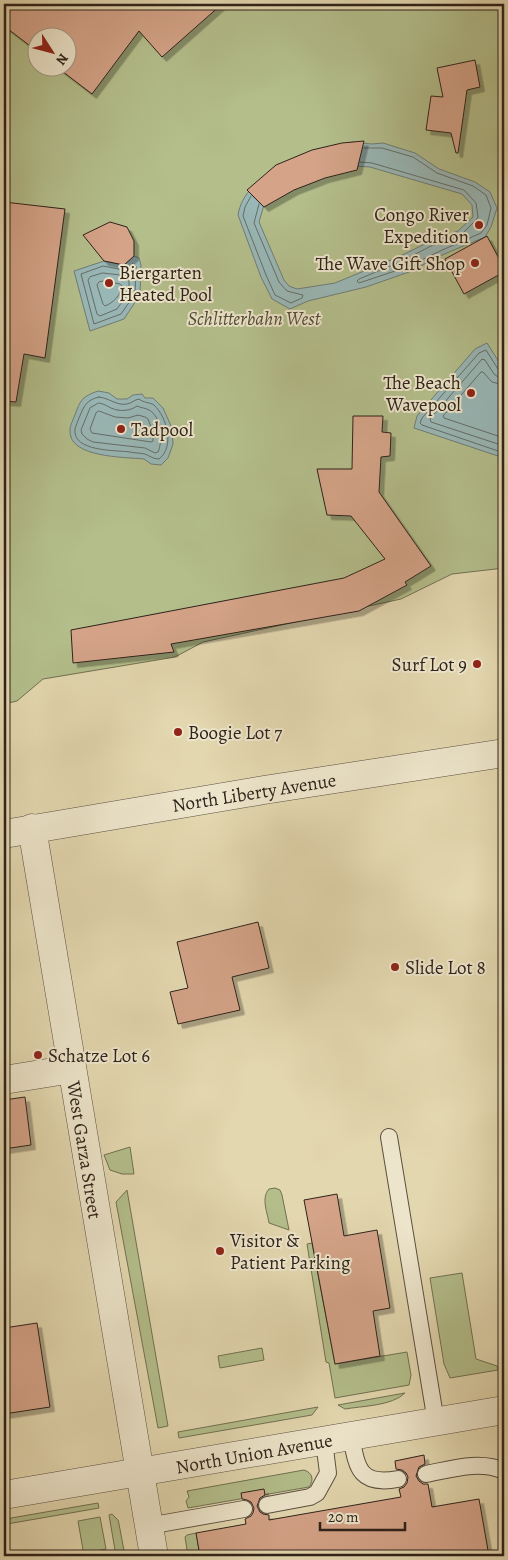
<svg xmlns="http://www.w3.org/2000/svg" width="508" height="1560" font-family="Alegreya,serif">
<defs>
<filter id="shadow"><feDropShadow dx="4.5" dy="4.5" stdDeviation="0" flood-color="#0004"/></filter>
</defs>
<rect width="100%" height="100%" fill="#e3d7af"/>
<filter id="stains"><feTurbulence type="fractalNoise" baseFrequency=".004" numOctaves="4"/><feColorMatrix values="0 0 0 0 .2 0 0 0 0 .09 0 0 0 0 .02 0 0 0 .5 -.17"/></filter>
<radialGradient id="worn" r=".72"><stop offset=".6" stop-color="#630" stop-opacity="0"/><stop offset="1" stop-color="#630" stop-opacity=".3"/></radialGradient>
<g fill="#b3be8b" stroke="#707053" fill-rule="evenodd">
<path d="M 4,4 L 504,4 L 504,568 L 452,574 L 401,599 L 203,642 L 175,657 L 43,679 L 17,701 L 4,704 ZM 38,38 L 68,38 L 68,68 L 38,68 Z"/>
<path d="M 130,1147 L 134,1174 L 122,1174 L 110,1170 L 104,1155 Z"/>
<path d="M 275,1188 L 280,1190 L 282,1195 L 289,1230 L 269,1223 C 267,1211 261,1198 269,1189 Z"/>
<path d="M 127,1190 L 168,1426 L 158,1428 L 116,1202 Z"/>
<path d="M 312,1243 L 335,1364 L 407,1352 L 411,1375 L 409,1385 L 335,1398 L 329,1363 L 326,1362 L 307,1244 Z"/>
<path d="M 462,1273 L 476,1359 L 497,1366 L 498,1370 L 450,1378 L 444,1364 L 430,1278 Z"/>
<path d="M 262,1348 L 264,1360 L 220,1368 L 218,1356 Z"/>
<path d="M 405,1393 C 392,1406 362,1406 345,1409 L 338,1405 Z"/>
<path d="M 318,1407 L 312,1415 L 179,1438 L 178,1432 Z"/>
<path d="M 304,1470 C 313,1473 314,1480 309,1487 L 188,1508 L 186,1501 L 189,1497 L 187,1491 Z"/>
<path d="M 98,1503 L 99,1508 L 7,1524 L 11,1518 Z"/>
<path d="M 112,1514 L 118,1520 L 119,1524 L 125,1556 L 116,1556 L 109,1515 Z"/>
<path d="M 100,1517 L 106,1549 L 87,1553 L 83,1550 L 78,1521 Z"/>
<path d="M 196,1533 L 200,1556 L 188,1556 L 185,1537 L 187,1535 Z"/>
</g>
<g fill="#99b7b6" stroke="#6e7c78" fill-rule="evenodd">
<path d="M 353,142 L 372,144 L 383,143 L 415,153 L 439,169 L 475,182 L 490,192 L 497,208 L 491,227 L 485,237 L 442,255 L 409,272 L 366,287 L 308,301 L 290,309 L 272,299 L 261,277 L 238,215 C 240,204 244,196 253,187 L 314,151 ZM 354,166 L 370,167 L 462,194 L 472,205 L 473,217 L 458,231 L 429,242 L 398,257 L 335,283 L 297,289 L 289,286 L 284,280 L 259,222 L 264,205 L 291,189 Z"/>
<path d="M 134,256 L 139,258 L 141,265 L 140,295 L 124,319 L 90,331 L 74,271 L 104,261 L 124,265 Z"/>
<path d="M 487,343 L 504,370 L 504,458 L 414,428 L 417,416 L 475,349 Z"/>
<path d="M 98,391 L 109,393 L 117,399 L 127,399 L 133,395 L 142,394 L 145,398 L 153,398 L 163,408 L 172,428 L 173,444 L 168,458 L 161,465 L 151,464 L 144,459 C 125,457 68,458 70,430 C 70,425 73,420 75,415 C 80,400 83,396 98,391 Z"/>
</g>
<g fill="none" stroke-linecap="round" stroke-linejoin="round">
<g stroke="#646d68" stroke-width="1">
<path d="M 360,162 L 372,163 L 464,190 L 476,203 L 478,217 L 476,220 L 460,236 L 431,246 L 400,262 L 359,279 L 357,281 L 359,283 L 407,267 L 440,251 L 481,233 L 487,225 L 491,208 L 486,195 L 473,186 L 437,173 L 413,157 L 382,148 L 364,148"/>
<path d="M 251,196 L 245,207 L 243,216 L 266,275 L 275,295 L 291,303 L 302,298 L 303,295 L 287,291 L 279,282 L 254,223 L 259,204"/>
<path d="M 133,264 L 136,266 L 135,294 L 121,314 L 94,324 L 81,274 L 103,266 L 124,270 Z"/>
<path d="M 103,273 L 129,276 L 129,292 L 117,309 L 100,316 L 97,314 L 88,280 L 90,277 Z"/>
<path d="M 104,281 L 120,284 L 122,286 C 121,295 113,303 105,306 L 103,304 L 97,285 L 99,282 Z"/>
<path d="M 504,371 L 498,369 L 486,350 L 479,353 L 422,418 L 420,423 L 422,425 L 504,453"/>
<path d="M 504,378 L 498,377 L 494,374 L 485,360 L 482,359 L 430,419 L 431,422 L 504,446"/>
<path d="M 504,385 L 492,382 L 483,372 L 481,372 L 443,416 L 444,418 L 504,438"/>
<path d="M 99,397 C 109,398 117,406 127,404 C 132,403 134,400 139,399 C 144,403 149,402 154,405 C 167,417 175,447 159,459 C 153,459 150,456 145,454 C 140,453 134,453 130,452 C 116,450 72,452 75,429 C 76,425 78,421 79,418 C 84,406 86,400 99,397 Z"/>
<path d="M 99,403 C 104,404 107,406 111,408 C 120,412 130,411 137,406 C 141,408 146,408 149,410 C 162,417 163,441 158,452 L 155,453 L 145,448 L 93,442 L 87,439 L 82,434 L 81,430 L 90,408 Z"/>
<path d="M 99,411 L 115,417 L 128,418 L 138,415 L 145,417 L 148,419 L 153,432 L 153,441 L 151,442 L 92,433 L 90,429 L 96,413 Z"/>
</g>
</g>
<g fill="#d4a388" stroke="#2e231b" filter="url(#shadow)">
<path d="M 4,4 L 222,4 L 162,57 L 139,31 L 92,94 L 58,68 L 68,68 L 68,38 L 38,38 L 38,52 L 4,26 Z"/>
<path d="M 475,60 L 480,87 L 467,90 L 458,153 L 456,153 L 451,133 L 426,130 L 431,96 L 443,97 L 437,68 Z"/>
<path d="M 364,141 L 357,170 L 325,178 L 294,190 L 264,207 L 247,190 L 276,165 L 312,150 L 342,143 Z"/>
<path d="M 4,202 L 65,209 L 45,358 L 24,354 L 16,402 L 4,401 Z"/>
<path d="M 110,222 L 127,227 L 134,241 L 134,256 L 124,265 L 104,261 L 83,235 Z"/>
<path d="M 487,236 L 504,268 L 504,272 L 464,294 L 445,259 Z"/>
<path d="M 353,416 L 383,416 L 382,432 L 391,433 L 390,456 L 381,457 L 379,492 L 431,566 L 405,582 L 407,585 L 359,611 L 171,644 L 174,652 L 73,663 L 71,630 L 344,578 L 385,559 L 351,516 L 327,515 L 317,469 L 352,469 Z"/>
<path d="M 258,922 L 269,968 L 232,977 L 240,1010 L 178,1024 L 170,992 L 188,988 L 177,942 Z"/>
<path d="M 25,1097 L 31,1145 L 4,1149 L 4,1100 Z"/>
<path d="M 337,1194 L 344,1236 L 377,1230 L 390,1308 L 373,1311 L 380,1356 L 335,1364 L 304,1200 Z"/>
<path d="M 37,1323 L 50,1407 L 4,1414 L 4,1328 Z"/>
<path d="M 424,1455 L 425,1464 L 419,1467 L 416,1476 L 419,1481 L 423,1484 L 428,1484 L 432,1507 L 479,1499 L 489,1556 L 200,1556 L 196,1533 L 246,1524 L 245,1519 L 251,1516 L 253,1513 L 254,1508 L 251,1502 L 247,1500 L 242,1499 L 241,1493 L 264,1489 L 265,1495 L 260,1498 L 257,1506 L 260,1512 L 263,1514 L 269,1515 L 269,1520 L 401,1497 L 399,1489 L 404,1487 L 407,1483 L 408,1477 L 406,1473 L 402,1470 L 396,1469 L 395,1461 Z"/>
</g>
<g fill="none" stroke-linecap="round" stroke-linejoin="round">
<g stroke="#5b5040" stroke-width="18">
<g id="service">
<path d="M 389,1137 L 436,1422"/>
<path d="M 351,1436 C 357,1468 359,1486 398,1479"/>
<path d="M 426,1474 C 452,1469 480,1460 504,1471"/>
<path d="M 267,1505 L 310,1497 L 317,1493 L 328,1473 L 324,1441"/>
<path d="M 148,1526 L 244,1509"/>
</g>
</g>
<g stroke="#5b5040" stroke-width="29">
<g id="minor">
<path d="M 32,828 L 154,1556"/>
<path d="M 4,834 L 264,790 L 504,753"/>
<path d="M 4,1080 L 72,1069"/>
</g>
</g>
<g stroke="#5b5040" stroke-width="29">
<path id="tertiary" d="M 4,1495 L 504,1410"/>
</g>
<use href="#service" stroke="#ede5cb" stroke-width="16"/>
<use href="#minor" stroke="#ede5cb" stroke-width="28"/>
<use href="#tertiary" stroke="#ede5cb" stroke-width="28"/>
</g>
<g fill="#8f2418" stroke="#ede5cb" stroke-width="2">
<circle cx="479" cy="225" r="5"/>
<circle cx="475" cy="263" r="5"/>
<circle cx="109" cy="283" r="5"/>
<circle cx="471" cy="393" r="5"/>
<circle cx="121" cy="429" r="5"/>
<circle cx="477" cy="664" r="5"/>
<circle cx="178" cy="732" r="5"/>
<circle cx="395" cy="967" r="5"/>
<circle cx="38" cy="1055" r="5"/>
<circle cx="220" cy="1251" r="5"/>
</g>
<g text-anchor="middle" stroke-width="4" stroke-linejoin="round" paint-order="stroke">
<g font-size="19" fill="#2e231b" stroke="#ede5cb" text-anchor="start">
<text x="469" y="221" text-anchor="end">Congo River<tspan x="469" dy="22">Expedition</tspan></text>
<text x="465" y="270" text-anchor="end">The Wave Gift Shop</text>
<text x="119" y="279">Biergarten<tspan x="119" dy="22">Heated Pool</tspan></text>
<text x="461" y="389" text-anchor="end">The Beach<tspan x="461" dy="22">Wavepool</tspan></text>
<text x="131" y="436">Tadpool</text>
<text x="467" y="671" text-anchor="end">Surf Lot 9</text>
<text x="188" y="739">Boogie Lot 7</text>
<text x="405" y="974">Slide Lot 8</text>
<text x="48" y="1062">Schatze Lot 6</text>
<text x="230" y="1247">Visitor &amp;<tspan x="230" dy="22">Patient Parking</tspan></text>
</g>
<g font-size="19" font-style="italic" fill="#4f4a37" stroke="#ede5cb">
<text x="254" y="325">Schlitterbahn West</text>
</g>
<g font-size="19" fill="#2e231b" stroke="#ede5cb">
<text transform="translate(254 792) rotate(-9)" y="7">North Liberty Avenue</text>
<text transform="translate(85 1150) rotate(81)" y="7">West Garza Street</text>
<text transform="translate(254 1453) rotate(-10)" y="7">North Union Avenue</text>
</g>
</g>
<rect width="508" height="1560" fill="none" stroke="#e3d7af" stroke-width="20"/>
<rect x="5" y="5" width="498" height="1550" fill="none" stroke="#2e231b" stroke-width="2.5"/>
<rect x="10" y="10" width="488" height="1540" fill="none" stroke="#2e231b"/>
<g transform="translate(52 52) rotate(126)"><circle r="24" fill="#ede5cb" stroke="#a19785"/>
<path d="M0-4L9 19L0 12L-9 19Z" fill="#8f2418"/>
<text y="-8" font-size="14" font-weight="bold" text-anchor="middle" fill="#2e231b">N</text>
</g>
<path d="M320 1522v8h85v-8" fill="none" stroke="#2e231b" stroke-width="2.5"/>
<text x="328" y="1522" font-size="15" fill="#2e231b" stroke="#ede5cb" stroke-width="4" paint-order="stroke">20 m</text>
<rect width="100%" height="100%" filter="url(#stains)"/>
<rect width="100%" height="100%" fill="url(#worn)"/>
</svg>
